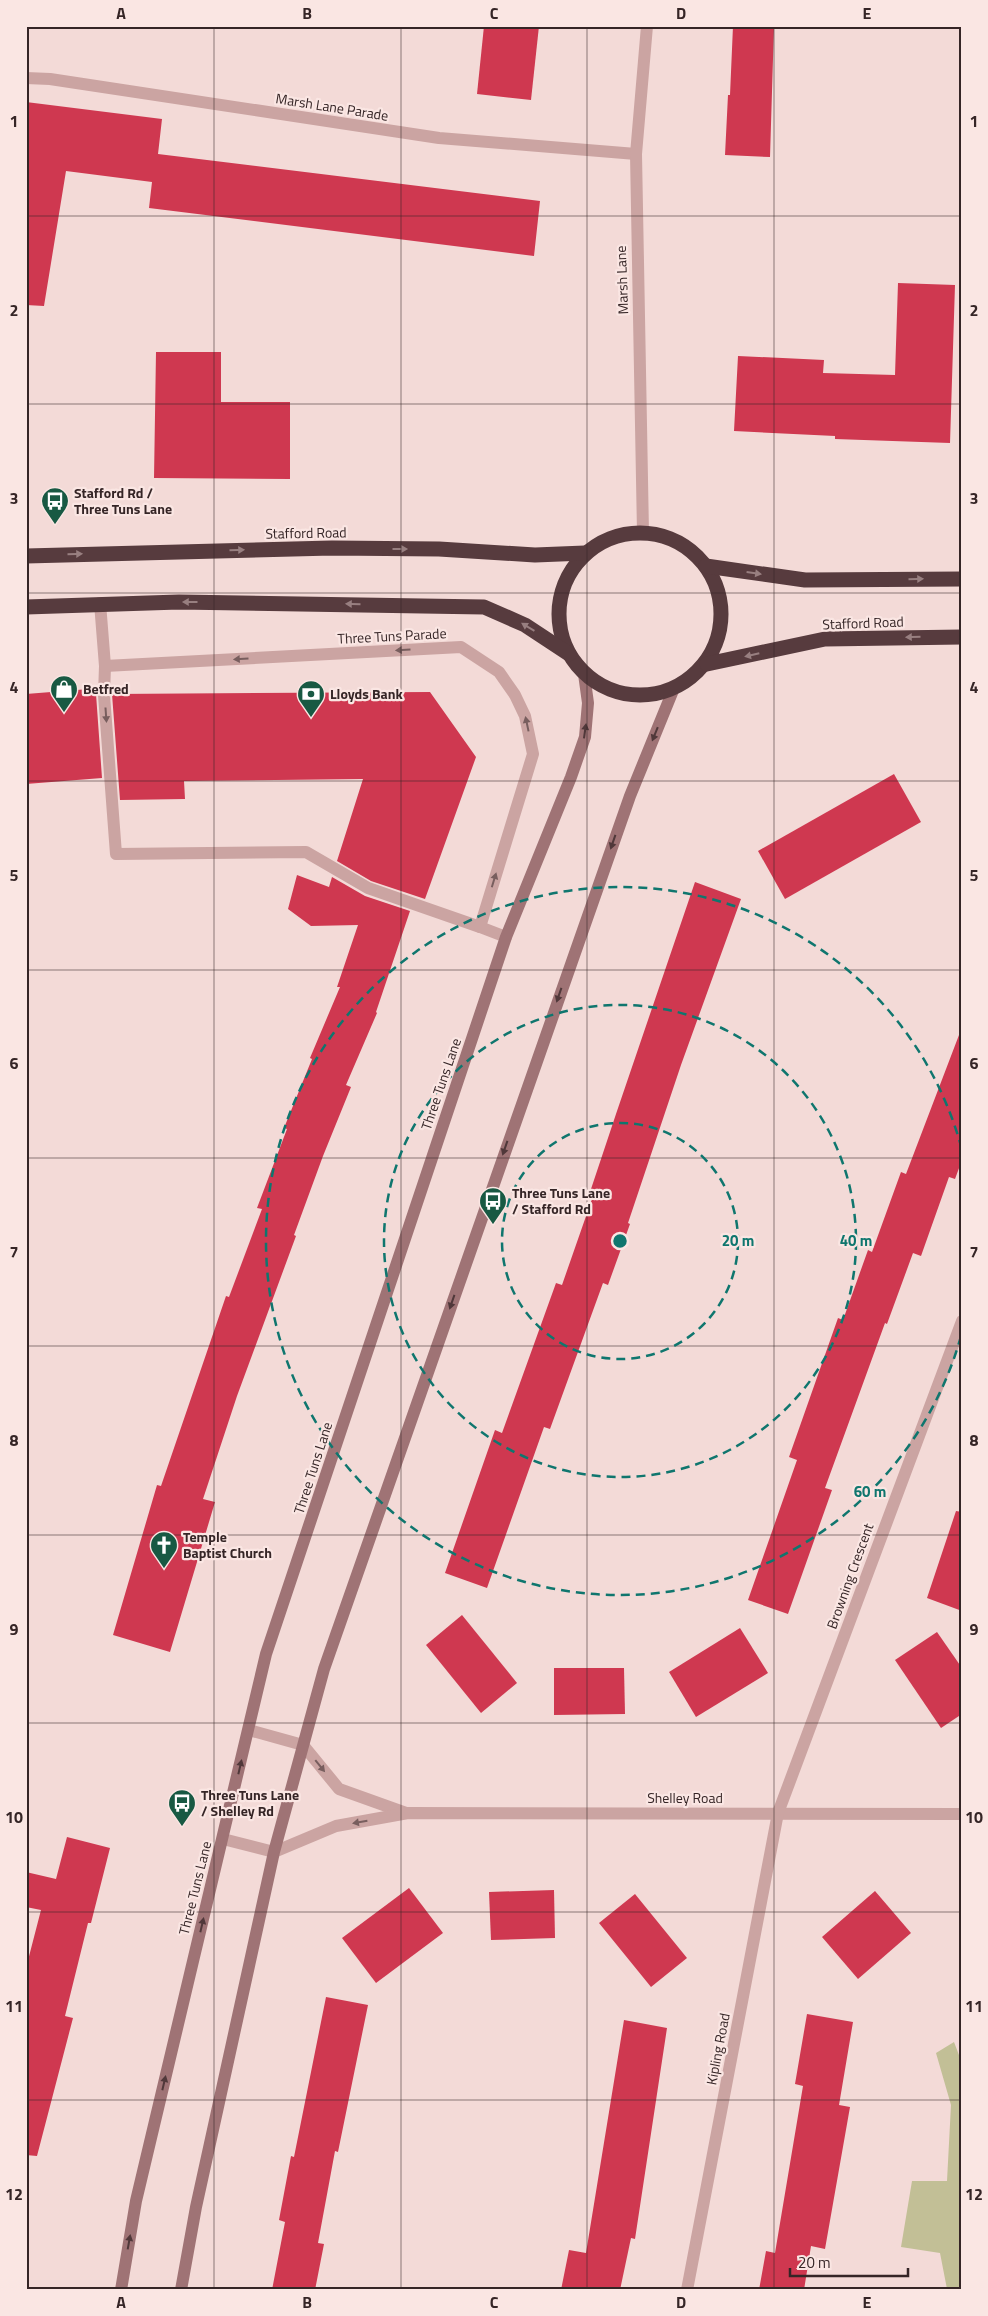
<svg xmlns="http://www.w3.org/2000/svg" width="988" height="2316" font-family="'Titillium Web',sans-serif">
<rect width="100%" height="100%" fill="#f3dad7"/>
<path fill="#c2bf96" d="M 954,2042 L 962,2063 L 962,2290 L 947,2289 L 940,2253 L 901,2247 L 912,2181 L 947,2181 L 951,2105 L 936,2053 Z"/>
<g fill="#cf3850">
<path d="M 484,26 L 539,26 L 531,100 L 477,94 Z"/>
<path d="M 733,26 L 774,26 L 770,157 L 725,155 L 728,95 L 730,95 Z"/>
<path d="M 26,102 L 162,119 L 158,154 L 540,201 L 534,256 L 149,208 L 152,182 L 66,171 L 44,306 L 26,305 Z"/>
<path d="M 898,283 L 955,285 L 950,443 L 835,439 L 835,436 L 734,431 L 738,356 L 824,360 L 823,373 L 895,375 Z"/>
<path d="M 156,352 L 221,352 L 221,402 L 290,402 L 290,479 L 154,478 Z"/>
<path d="M 89,689 L 89,694 L 96,694 L 102,778 L 26,784 L 26,694 Z"/>
<path d="M 430,692 L 476,757 L 425,899 L 371,881 L 337,861 L 363,779 L 184,781 L 185,799 L 120,800 L 112,694 Z"/>
<path d="M 894,774 L 921,822 L 785,899 L 758,851 Z"/>
<path d="M 297,875 L 329,887 L 332,877 L 365,896 L 410,911 L 376,1012 L 377,1013 L 346,1085 L 351,1087 L 323,1156 L 294,1235 L 296,1236 L 237,1396 L 203,1499 L 215,1502 L 170,1652 L 113,1635 L 157,1485 L 161,1486 L 226,1296 L 229,1297 L 262,1209 L 257,1208 L 287,1129 L 284,1128 L 312,1059 L 310,1058 L 340,987 L 337,987 L 358,925 L 311,926 L 288,909 Z"/>
<path d="M 695,882 L 741,899 L 681,1065 L 628,1223 L 630,1224 L 608,1285 L 603,1283 L 550,1429 L 544,1427 L 487,1588 L 445,1573 L 495,1430 L 502,1433 L 556,1283 L 562,1285 L 592,1199 L 588,1198 L 616,1114 Z"/>
<path d="M 959,1035 L 962,1036 L 962,1160 L 955,1179 L 949,1177 L 921,1256 L 913,1253 L 887,1324 L 885,1323 L 825,1488 L 832,1490 L 788,1614 L 748,1600 L 797,1460 L 789,1457 L 838,1318 L 843,1320 L 868,1250 L 872,1252 L 901,1172 L 906,1174 Z"/>
<path d="M 956,1511 L 962,1512 L 962,1611 L 927,1598 Z"/>
<path d="M 462,1615 L 517,1683 L 481,1713 L 426,1645 Z"/>
<path d="M 740,1628 L 768,1673 L 696,1717 L 669,1672 Z"/>
<path d="M 937,1632 L 962,1668 L 962,1714 L 941,1728 L 895,1660 Z"/>
<path d="M 554,1668 L 624,1668 L 625,1714 L 554,1715 Z"/>
<path d="M 67,1837 L 110,1848 L 91,1923 L 88,1923 L 65,2016 L 73,2018 L 37,2156 L 26,2155 L 26,1968 L 41,1910 L 26,1907 L 26,1872 L 56,1879 Z"/>
<path d="M 409,1888 L 443,1933 L 376,1983 L 342,1938 Z"/>
<path d="M 554,1890 L 555,1938 L 491,1940 L 489,1892 Z"/>
<path d="M 875,1891 L 911,1933 L 858,1979 L 822,1937 Z"/>
<path d="M 635,1894 L 687,1958 L 651,1987 L 599,1923 Z"/>
<path d="M 326,1997 L 368,2005 L 338,2152 L 335,2151 L 318,2243 L 324,2244 L 315,2290 L 272,2290 L 285,2222 L 279,2220 L 291,2156 L 294,2157 Z"/>
<path d="M 807,2014 L 853,2022 L 839,2105 L 850,2107 L 825,2249 L 811,2246 L 804,2290 L 759,2290 L 766,2251 L 775,2253 L 803,2086 L 795,2084 Z"/>
<path d="M 624,2020 L 667,2028 L 635,2239 L 631,2238 L 620,2290 L 561,2290 L 569,2250 L 586,2253 Z"/>
</g>
<g fill="none" stroke-linecap="round" stroke-linejoin="round">
<g stroke="#cba4a2" stroke-width="12">
<path d="M 26,78 L 50,79 L 439,138 L 636,154"/>
<path d="M 105,666 L 104,695 L 116,854 L 306,852 L 368,888 L 480,927"/>
</g>
<g stroke="#cba4a2" stroke-width="12">
<path d="M 643,533 L 636,154 L 647,26"/>
<path d="M 100,603 L 105,666 L 461,647 L 499,672 L 515,695 L 525,716 L 533,754 L 480,927 L 506,937"/>
<path d="M 249,1730 L 303,1745 L 339,1789 L 406,1813"/>
<path d="M 223,1839 L 274,1852 L 336,1826 L 408,1813 L 962,1814"/>
<path d="M 687,2290 L 778,1813 L 962,1321"/>
</g>
<g stroke="#9f7375" stroke-width="12">
<path d="M 121,2290 L 136,2201 L 266,1654 L 506,937 L 571,777 L 585,737 L 588,703 L 584,674"/>
<path d="M 181,2290 L 196,2207 L 274,1852 L 324,1669 L 630,796 L 674,688"/>
</g>
<g stroke="#573b3e" stroke-width="15">
<circle cx="640" cy="614" r="81"/>
<path d="M 26,556 L 332,548 L 439,549 L 535,555 L 585,553"/>
<path d="M 706,566 L 805,580 L 962,579"/>
<path d="M 26,607 L 179,602 L 484,607 L 525,625 L 569,654"/>
<path d="M 707,664 L 825,639 L 962,637"/>
</g>
</g>
<defs><path id="oneway-solid" d="M-6-.8H1V-3.2L6.5 0L1 3.2V.8H-6Z" transform="scale(1.25)"/></defs>
<g fill="#987f80">
<use href="#oneway-solid" transform="translate(400 549)"/>
<use href="#oneway-solid" transform="translate(237 550) rotate(-1)"/>
<use href="#oneway-solid" transform="translate(75 554) rotate(-1)"/>
<use href="#oneway-solid" transform="translate(754 573) rotate(8)"/>
<use href="#oneway-solid" transform="translate(916 579) rotate(-1)"/>
<use href="#oneway-solid" transform="translate(190 602) rotate(-180)"/>
<use href="#oneway-solid" transform="translate(353 604) rotate(-179)"/>
<use href="#oneway-solid" transform="translate(528 627) rotate(-149)"/>
<use href="#oneway-solid" transform="translate(913 637) rotate(179)"/>
<use href="#oneway-solid" transform="translate(752 655) rotate(167)"/>
</g>
<g fill="#785e5e">
<use href="#oneway-solid" transform="translate(403 650) rotate(177)"/>
<use href="#oneway-solid" transform="translate(241 659) rotate(177)"/>
<use href="#oneway-solid" transform="translate(106 715) rotate(86)"/>
<use href="#oneway-solid" transform="translate(527 724) rotate(-102)"/>
<use href="#oneway-solid" transform="translate(494 880) rotate(-73)"/>
<use href="#oneway-solid" transform="translate(320 1766) rotate(51)"/>
<use href="#oneway-solid" transform="translate(360 1822) rotate(170)"/>
</g>
<g fill="#50383a">
<use href="#oneway-solid" transform="translate(585 731) rotate(-82)"/>
<use href="#oneway-solid" transform="translate(655 734) rotate(112)"/>
<use href="#oneway-solid" transform="translate(613 842) rotate(109)"/>
<use href="#oneway-solid" transform="translate(559 995) rotate(109)"/>
<use href="#oneway-solid" transform="translate(505 1148) rotate(109)"/>
<use href="#oneway-solid" transform="translate(452 1302) rotate(109)"/>
<use href="#oneway-solid" transform="translate(240 1767) rotate(-77)"/>
<use href="#oneway-solid" transform="translate(202 1925) rotate(-77)"/>
<use href="#oneway-solid" transform="translate(164 2083) rotate(-77)"/>
<use href="#oneway-solid" transform="translate(129 2242) rotate(-80)"/>
</g>
<path fill="none" stroke="#352526" stroke-width="1" stroke-opacity="0.55" d="M 214,26 L 214,2290M 401,26 L 401,2290M 587,26 L 587,2290M 774,26 L 774,2290M 26,216 L 962,216M 26,404 L 962,404M 26,593 L 962,593M 26,781 L 962,781M 26,970 L 962,970M 26,1158 L 962,1158M 26,1346 L 962,1346M 26,1535 L 962,1535M 26,1723 L 962,1723M 26,1912 L 962,1912M 26,2100 L 962,2100"/>
<g fill="none" stroke="#0f766e" stroke-width="2.5" stroke-dasharray="9 6">
<circle cx="620" cy="1241" r="118"/>
<circle cx="620" cy="1241" r="236"/>
<path d="M961 1336A354 354 0 1 1 961 1146"/>
</g>
<defs>
<g id="bus-pin" transform="scale(1.4375)"><path d="M0 17L-7.5 6A9.5 9.5 0 1 1 7.5 6Z" fill="#185943" stroke="#fae6e3"/><path d="M-5-6H5V4H4V6H2V4H-2V6H-4V4H-5ZM-3.5-4V0h7V-4ZM-3.5 1.2v1.5H-2V1.2ZM2 1.2v1.5H3.5V1.2Z" fill="#fff"/></g>
<g id="shop-pin" transform="scale(1.4375)"><path d="M0 17L-7.5 6A9.5 9.5 0 1 1 7.5 6Z" fill="#185943" stroke="#fae6e3"/><path d="M-5-2.5h2.3a2.7 3.5 0 0 1 5.4 0H5L5.5 6h-11ZM-1.5-2.5h3a1.5 2.3 0 0 0-3 0Z" fill="#fff"/></g>
<g id="bank-pin" transform="scale(1.4375)"><path d="M0 17L-7.5 6A9.5 9.5 0 1 1 7.5 6Z" fill="#185943" stroke="#fae6e3"/><path d="M-6-4H6V4H-6ZM0-2.3a2.3 2.3 0 1 0 0 4.6a2.3 2.3 0 1 0 0-4.6Z" fill="#fff"/></g>
<g id="church-pin" transform="scale(1.4375)"><path d="M0 17L-7.5 6A9.5 9.5 0 1 1 7.5 6Z" fill="#185943" stroke="#fae6e3"/><path d="M-1.2-6h2.4v3.5h3.3v2.4h-3.3V6h-2.4V-.1h-3.3v-2.4h3.3Z" fill="#fff"/></g>
</defs>
<g fill-rule="evenodd">
<use href="#bus-pin" x="55" y="501"/>
<use href="#shop-pin" x="64" y="689"/>
<use href="#bank-pin" x="311" y="694"/>
<use href="#bus-pin" x="493" y="1201"/>
<use href="#church-pin" x="164" y="1545"/>
<use href="#bus-pin" x="182" y="1803"/>
</g>
<g text-anchor="middle" stroke-width="4.5" stroke-linejoin="round" paint-order="stroke">
<g font-size="14" fill="#352526" stroke="#fae6e3">
<text transform="translate(332 107) rotate(9)" y="5">Marsh Lane Parade</text>
<text transform="translate(622 280) rotate(-92)" y="5">Marsh Lane</text>
<text transform="translate(306 533) rotate(-1)" y="5">Stafford Road</text>
<text transform="translate(863 623) rotate(-2)" y="5">Stafford Road</text>
<text transform="translate(392 636) rotate(-3)" y="5">Three Tuns Parade</text>
<text transform="translate(441 1084) rotate(-71)" y="5">Three Tuns Lane</text>
<text transform="translate(313 1468) rotate(-72)" y="5">Three Tuns Lane</text>
<text transform="translate(850 1576) rotate(-70)" y="5">Browning Crescent</text>
<text x="685" y="1803">Shelley Road</text>
<text transform="translate(195 1888) rotate(-76)" y="5">Three Tuns Lane</text>
<text transform="translate(718 2049) rotate(-79)" y="5">Kipling Road</text>
</g>
<g font-size="14" font-weight="bold" fill="#352526" stroke="#fae6e3" text-anchor="start">
<text x="74" y="498">Stafford Rd /<tspan x="74" dy="16">Three Tuns Lane</tspan></text>
<text x="83" y="694">Betfred</text>
<text x="330" y="699">Lloyds Bank</text>
<text x="512" y="1198">Three Tuns Lane<tspan x="512" dy="16">/ Stafford Rd</tspan></text>
<text x="183" y="1542">Temple<tspan x="183" dy="16">Baptist Church</tspan></text>
<text x="201" y="1800">Three Tuns Lane<tspan x="201" dy="16">/ Shelley Rd</tspan></text>
</g>
</g>
<circle cx="620" cy="1241" r="8" fill="#0f766e" stroke="#fae6e3" stroke-width="2.5"/>
<g font-size="15" text-anchor="middle" font-weight="bold" fill="#0f766e" stroke="#fae6e3" stroke-width="4.5" stroke-linejoin="round" paint-order="stroke">
<text x="738" y="1246">20 m</text>
<text x="856" y="1246">40 m</text>
<text x="870" y="1497">60 m</text>
</g>
<rect width="988" height="2316" fill="none" stroke="#fae6e3" stroke-width="55"/>
<path d="M790 2268v8h118v-8" fill="none" stroke="#352526" stroke-width="2.5"/>
<text x="798" y="2268" font-size="15" fill="#352526" stroke="#fae6e3" stroke-width="4" paint-order="stroke">20 m</text>
<rect x="28" y="28" width="932" height="2260" fill="none" stroke="#352526" stroke-width="2"/>
<g font-size="16" text-anchor="middle" font-weight="bold" fill="#352526">
<text x="121" y="19">A</text>
<text x="307" y="19">B</text>
<text x="494" y="19">C</text>
<text x="681" y="19">D</text>
<text x="867" y="19">E</text>
<text x="14" y="127">1</text>
<text x="974" y="127">1</text>
<text x="14" y="316">2</text>
<text x="974" y="316">2</text>
<text x="14" y="504">3</text>
<text x="974" y="504">3</text>
<text x="14" y="693">4</text>
<text x="974" y="693">4</text>
<text x="14" y="881">5</text>
<text x="974" y="881">5</text>
<text x="14" y="1069">6</text>
<text x="974" y="1069">6</text>
<text x="14" y="1258">7</text>
<text x="974" y="1258">7</text>
<text x="14" y="1446">8</text>
<text x="974" y="1446">8</text>
<text x="14" y="1635">9</text>
<text x="974" y="1635">9</text>
<text x="14" y="1823">10</text>
<text x="974" y="1823">10</text>
<text x="14" y="2012">11</text>
<text x="974" y="2012">11</text>
<text x="14" y="2200">12</text>
<text x="974" y="2200">12</text>
<text x="121" y="2308">A</text>
<text x="307" y="2308">B</text>
<text x="494" y="2308">C</text>
<text x="681" y="2308">D</text>
<text x="867" y="2308">E</text>
</g>
</svg>
